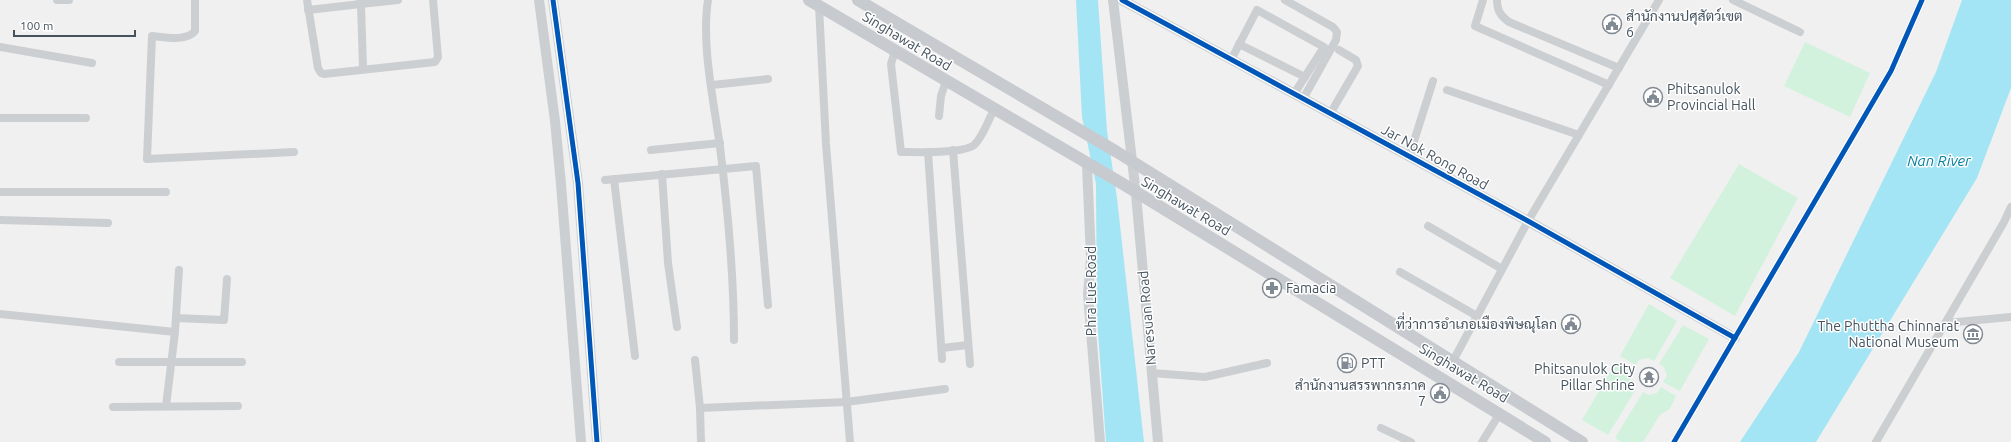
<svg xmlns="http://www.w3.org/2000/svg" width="2011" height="442" font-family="Ubuntu,Sarabun,sans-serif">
<rect width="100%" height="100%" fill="#f1f0f0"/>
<g fill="#d2f2de">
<path d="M 1805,42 L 1870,73 L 1850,117 L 1784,86 Z"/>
<path d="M 1739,164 L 1798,198 L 1735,316 L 1670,278 Z"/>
<path d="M 1649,304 L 1677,321 L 1654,361 L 1648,358 L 1639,360 L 1636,365 L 1620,356 Z"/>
<path d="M 1683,325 L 1709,339 L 1680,391 L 1663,382 L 1667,376 L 1664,367 L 1659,364 Z"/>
<path d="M 1616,362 L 1633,370 L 1629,376 L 1632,387 L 1636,389 L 1608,435 L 1582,420 Z"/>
<path d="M 1661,387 L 1676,396 L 1670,409 L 1660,415 L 1643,442 L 1621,442 L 1615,438 L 1643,392 L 1649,395 L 1657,393 Z"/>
</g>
<g fill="#a3e5f4">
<path d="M 1076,0 L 1098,0 L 1107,131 L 1117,198 L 1144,442 L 1106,442 L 1097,318 L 1096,184 L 1082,117 Z"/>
<path d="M 1962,0 L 2011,0 L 2011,88 L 1977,178 L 1816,442 L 1740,442 L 1799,352 L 1936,72 Z"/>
</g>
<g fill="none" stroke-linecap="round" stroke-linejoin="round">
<g stroke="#cccfd1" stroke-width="8">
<path d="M 57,0 L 69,0"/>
<path d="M 195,0 L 195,31 C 186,42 164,37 152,36 L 147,159 L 294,152"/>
<path d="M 307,0 L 318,68 L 321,73 L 324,74 L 435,62 L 438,57 L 433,0"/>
<path d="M 360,0 L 361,4 L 398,0"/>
<path d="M 708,0 C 701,45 714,102 720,147 C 728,211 734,276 734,340"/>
<path d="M 1285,0 L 1333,27 L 1337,32 L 1336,40 L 1303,99"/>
<path d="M 1483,0 L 1475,26 L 1609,85"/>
<path d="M 1497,0 C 1497,11 1501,16 1509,22 L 1619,68"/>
<path d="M 1733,0 L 1800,32"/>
<path d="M 819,6 L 826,144 L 850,442"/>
<path d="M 308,10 L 361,4 L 363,68"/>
<path d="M 1239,44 L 1305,77"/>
<path d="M 0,47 L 92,63"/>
<path d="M 895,51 L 891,64 L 901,152 C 916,152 963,154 974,145 C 983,137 988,120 994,110"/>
<path d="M 1231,60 L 1257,10 L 1324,47 L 1294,94"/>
<path d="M 712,85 L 768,79"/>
<path d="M 1447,90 L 1579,135"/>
<path d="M 1330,114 L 1358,66 L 1356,60 L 1339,50"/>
<path d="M 939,116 L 941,96 L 946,81"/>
<path d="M 0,118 L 86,118"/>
<path d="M 651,150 L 720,143"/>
<path d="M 953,150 L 970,364"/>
<path d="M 928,152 L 942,359"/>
<path d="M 1409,157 L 1433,81"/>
<path d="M 662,174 L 668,263 L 677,327"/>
<path d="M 614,179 L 635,356"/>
<path d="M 605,180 L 756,166 L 768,305"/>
<path d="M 0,192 L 166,192"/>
<path d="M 0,220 L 108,223"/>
<path d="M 1428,226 L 1502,269"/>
<path d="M 1400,272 L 1477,316"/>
<path d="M 0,314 L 175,332"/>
<path d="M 176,318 L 224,320 L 227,279"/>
<path d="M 1946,323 L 2011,317"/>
<path d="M 942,348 L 968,345"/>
<path d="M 695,360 L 700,408 L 701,442"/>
<path d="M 1453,361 L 1528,221 L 1659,0"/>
<path d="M 119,362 L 242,362"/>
<path d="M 1152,373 L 1205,377 L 1267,363"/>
<path d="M 166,406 L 175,332 L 179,270"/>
<path d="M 113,407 L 238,406"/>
<path d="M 700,408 L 846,402 L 945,389"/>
<path d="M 1381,428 L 1411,442"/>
<path d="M 1482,442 L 1500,413"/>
<path d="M 1674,442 L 1891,71 L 1922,0"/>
<path d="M 1876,442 L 2004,222 L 2011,207"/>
</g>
<g stroke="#cccfd1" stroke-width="10">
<path d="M 539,0 L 555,121 L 561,184 L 581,442"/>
<path d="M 553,0 L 578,183 L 597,442"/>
<path d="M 1113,0 L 1136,194 L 1158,442"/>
<path d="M 1122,0 L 1528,221 L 1735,338"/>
<path d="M 1087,165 L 1091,259 L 1088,294 L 1100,442"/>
</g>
<g stroke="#c7cbcf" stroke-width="12">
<path d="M 809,0 L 1123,184 L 1545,442"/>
<path d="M 858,0 L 1117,152 L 1582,442"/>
</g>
<g stroke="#fff" stroke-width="8">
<g id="cycleway">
<path d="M 553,0 L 578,183 L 597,442"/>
<path d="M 1122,0 L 1528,221 L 1735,338"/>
<path d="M 1674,442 L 1891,71 L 1922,0"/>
</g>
</g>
<use href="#cycleway" stroke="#0057b8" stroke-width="5"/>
</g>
<defs>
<g id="civic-ring" transform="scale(1)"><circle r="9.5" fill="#fff" stroke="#818a92" stroke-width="1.5"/><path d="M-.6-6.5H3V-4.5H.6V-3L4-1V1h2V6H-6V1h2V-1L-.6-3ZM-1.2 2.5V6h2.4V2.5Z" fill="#818a92"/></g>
<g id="pharmacy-ring" transform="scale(1)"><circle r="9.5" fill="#fff" stroke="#818a92" stroke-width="1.5"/><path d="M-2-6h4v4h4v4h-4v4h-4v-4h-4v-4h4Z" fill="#818a92"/></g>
<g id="museum-ring" transform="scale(1)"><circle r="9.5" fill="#fff" stroke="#818a92" stroke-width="1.5"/><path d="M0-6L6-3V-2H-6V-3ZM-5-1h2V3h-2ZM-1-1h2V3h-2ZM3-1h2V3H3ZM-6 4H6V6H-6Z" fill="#818a92"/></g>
<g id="fuel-ring" transform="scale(1)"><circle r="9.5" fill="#fff" stroke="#818a92" stroke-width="1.5"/><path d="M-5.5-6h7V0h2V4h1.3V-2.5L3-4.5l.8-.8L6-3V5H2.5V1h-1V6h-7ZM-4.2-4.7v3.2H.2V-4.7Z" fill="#818a92"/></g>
<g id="temple-ring" transform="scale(1)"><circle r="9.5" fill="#fff" stroke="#818a92" stroke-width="1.5"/><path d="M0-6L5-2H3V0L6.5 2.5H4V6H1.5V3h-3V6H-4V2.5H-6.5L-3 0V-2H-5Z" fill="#818a92"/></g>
</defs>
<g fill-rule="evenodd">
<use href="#civic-ring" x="1612" y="24"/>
<use href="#civic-ring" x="1653" y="97"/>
<use href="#pharmacy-ring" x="1272" y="288"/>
<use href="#civic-ring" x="1571" y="324"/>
<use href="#museum-ring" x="1973" y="334"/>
<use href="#fuel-ring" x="1347" y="363"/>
<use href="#temple-ring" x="1649" y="377"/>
<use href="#civic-ring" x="1440" y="393"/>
</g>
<g text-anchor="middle" stroke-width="3" stroke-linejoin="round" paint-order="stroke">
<g font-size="14" fill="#45535f" stroke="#fff" text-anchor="start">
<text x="1626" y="21">สำนักงานปศุสัตว์เขต<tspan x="1626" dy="16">6</tspan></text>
<text x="1667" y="94">Phitsanulok<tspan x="1667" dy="16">Provincial Hall</tspan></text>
<text x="1286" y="293">Famacia</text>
<text x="1557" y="329" text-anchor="end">ที่ว่าการอำเภอเมืองพิษณุโลก</text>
<text x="1959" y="331" text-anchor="end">The Phuttha Chinnarat<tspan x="1959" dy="16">National Museum</tspan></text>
<text x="1361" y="368">PTT</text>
<text x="1635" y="374" text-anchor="end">Phitsanulok City<tspan x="1635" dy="16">Pillar Shrine</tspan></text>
<text x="1426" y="390" text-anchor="end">สำนักงานสรรพากรภาค<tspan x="1426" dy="16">7</tspan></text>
</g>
<g font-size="14" fill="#45535f" stroke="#fff">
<text transform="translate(907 41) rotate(31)" y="5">Singhawat Road</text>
<text transform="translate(1435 157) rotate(29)" y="5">Jar Nok Rong Road</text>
<text transform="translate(1186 206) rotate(31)" y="5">Singhawat Road</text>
<text transform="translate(1091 291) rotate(-90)" y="5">Phra Lue Road</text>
<text transform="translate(1147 318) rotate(-95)" y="5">Naresuan Road</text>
<text transform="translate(1464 373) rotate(31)" y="5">Singhawat Road</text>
</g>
<g font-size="15" font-style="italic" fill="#03819e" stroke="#fff">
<text x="1939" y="166">Nan River</text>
</g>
</g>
<path d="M14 30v6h121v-6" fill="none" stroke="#45535f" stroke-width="2"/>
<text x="20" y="30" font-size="12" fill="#45535f" stroke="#ffffff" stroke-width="3" paint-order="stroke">100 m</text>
</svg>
